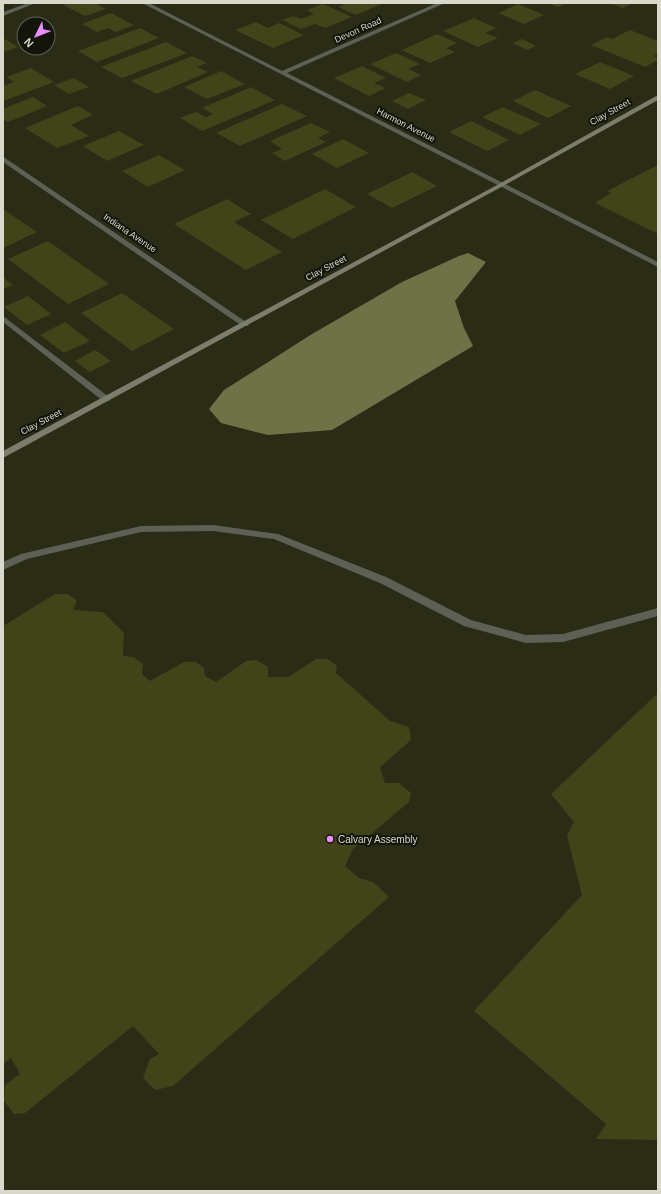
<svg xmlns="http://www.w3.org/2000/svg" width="661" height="1194" font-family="Arial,sans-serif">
<rect width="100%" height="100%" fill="#2b2c16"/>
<path fill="#6f7147" d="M 468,253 L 486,262 L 455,301 L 464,328 L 473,346 L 332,430 L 268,435 L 221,423 L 209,409 L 224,390 L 312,334 L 402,282 L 459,256 Z"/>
<g fill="#414319">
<path d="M 68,3 L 95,3 L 106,9 L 85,16 L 63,5 Z"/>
<path d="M 347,3 L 384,3 L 356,15 L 338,7 Z"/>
<path d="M 548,3 L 567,3 L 558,7 Z"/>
<path d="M 609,3 L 633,3 L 623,8 Z"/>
<path d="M 323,4 L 352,17 L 325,28 L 315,24 L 301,29 L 282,20 L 293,16 L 301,19 L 314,14 L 307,10 Z"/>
<path d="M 518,4 L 544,15 L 524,24 L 498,13 Z"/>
<path d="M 111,13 L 134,25 L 116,32 L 108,28 L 97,32 L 82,24 Z"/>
<path d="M 474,18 L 496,28 L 485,33 L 498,38 L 478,47 L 443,31 Z"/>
<path d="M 256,22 L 268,28 L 279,23 L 304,35 L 273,48 L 235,30 Z"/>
<path d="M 140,28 L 159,38 L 97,62 L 78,51 Z"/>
<path d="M 630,30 L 658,41 L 658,53 L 654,56 L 658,58 L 658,60 L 645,67 L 591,45 L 607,37 L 612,39 Z"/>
<path d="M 437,34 L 457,43 L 446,48 L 455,52 L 430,63 L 402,50 Z"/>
<path d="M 3,38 L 18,47 L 3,52 Z"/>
<path d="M 522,39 L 536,46 L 527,50 L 513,43 Z"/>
<path d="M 166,42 L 187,53 L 122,78 L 101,67 Z"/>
<path d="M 396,53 L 420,64 L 408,69 L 421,75 L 407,82 L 370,64 Z"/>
<path d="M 192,56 L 207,63 L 197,67 L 208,72 L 157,94 L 131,81 Z"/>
<path d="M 600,62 L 634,76 L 610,89 L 575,74 Z"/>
<path d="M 362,66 L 386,78 L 374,83 L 386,88 L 369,96 L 334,78 Z"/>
<path d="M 31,68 L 54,82 L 3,101 L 3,86 L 14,82 L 6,77 Z"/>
<path d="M 221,71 L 245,84 L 207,99 L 184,87 Z"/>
<path d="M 74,78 L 89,87 L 69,94 L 54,85 Z"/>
<path d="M 251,87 L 275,100 L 202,131 L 180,118 L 196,112 L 206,117 L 213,114 L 202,108 Z"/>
<path d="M 535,90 L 571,106 L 548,118 L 513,101 Z"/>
<path d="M 409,93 L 426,100 L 408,109 L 392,101 Z"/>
<path d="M 33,97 L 47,106 L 8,122 L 3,119 L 3,109 Z"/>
<path d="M 282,104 L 307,116 L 240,146 L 216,133 Z"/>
<path d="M 78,106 L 93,115 L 71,125 L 89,136 L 57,148 L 25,128 Z"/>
<path d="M 503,107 L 541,124 L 520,135 L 482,117 Z"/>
<path d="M 471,121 L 509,140 L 487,151 L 449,132 Z"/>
<path d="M 311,123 L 330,132 L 318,138 L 326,142 L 285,161 L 272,153 L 282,149 L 270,141 Z"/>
<path d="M 119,131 L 144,145 L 107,161 L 83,146 Z"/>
<path d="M 343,139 L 369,153 L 337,168 L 312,154 Z"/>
<path d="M 159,155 L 185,170 L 148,187 L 122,171 Z"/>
<path d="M 658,165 L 658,234 L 595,203 L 611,193 L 607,191 Z"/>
<path d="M 412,172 L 437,186 L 392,208 L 367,194 Z"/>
<path d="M 325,189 L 356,207 L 293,239 L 261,220 Z"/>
<path d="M 227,199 L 251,214 L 234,222 L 282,252 L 246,270 L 174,224 Z"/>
<path d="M 3,209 L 37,232 L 3,248 Z"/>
<path d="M 48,241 L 109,284 L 68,304 L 8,259 Z"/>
<path d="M 3,277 L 13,285 L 3,289 Z"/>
<path d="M 122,293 L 174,329 L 132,351 L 81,313 Z"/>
<path d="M 28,296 L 51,314 L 27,325 L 4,307 Z"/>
<path d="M 65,322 L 90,341 L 64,353 L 40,335 Z"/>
<path d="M 95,350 L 111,361 L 90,372 L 75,361 Z"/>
<path d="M 55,594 L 68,594 L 77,601 L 73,610 L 103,612 L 124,633 L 123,656 L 133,657 L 143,664 L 142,674 L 150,681 L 184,662 L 196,662 L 204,668 L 205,676 L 216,682 L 246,661 L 256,660 L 268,667 L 268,677 L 288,677 L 316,659 L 328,659 L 337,666 L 336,673 L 390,721 L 409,727 L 411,740 L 380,767 L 385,783 L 399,783 L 411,793 L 409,802 L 353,849 L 345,866 L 359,878 L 373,882 L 389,897 L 173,1086 L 155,1090 L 143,1078 L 150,1059 L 159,1054 L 133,1026 L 25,1113 L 14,1114 L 4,1101 L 5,1085 L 20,1074 L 11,1058 L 3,1064 L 3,626 Z"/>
<path d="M 658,693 L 658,1140 L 596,1139 L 606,1124 L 474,1011 L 582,895 L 567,836 L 574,822 L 551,794 Z"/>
</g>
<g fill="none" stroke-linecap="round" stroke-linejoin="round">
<g fill="#5f6055" fill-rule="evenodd">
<path d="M 3,316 L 109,397 L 110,399 L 109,401 L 103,401 L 3,322 Z"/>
<path d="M 213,525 L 278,534 L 386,577 L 471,620 L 526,635 L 563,634 L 658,608 L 658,616 L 563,642 L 526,643 L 464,626 L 380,583 L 274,539 L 213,531 L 141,532 L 27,559 L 3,570 L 3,562 L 21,554 L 141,526 Z"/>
</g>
<g fill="#5f6055" fill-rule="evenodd">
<path d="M 28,3 L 36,3 L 3,16 L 3,12 Z"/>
<path d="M 142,3 L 149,3 L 282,71 L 437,3 L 445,3 L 287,73 L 658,262 L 658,267 Z"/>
<path d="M 3,157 L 5,158 L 249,324 L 248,326 L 242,326 L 3,162 Z"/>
</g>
<path fill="#7c7d6c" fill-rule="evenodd" d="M 658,95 L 658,100 L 503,186 L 3,458 L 3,451 L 499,184 Z"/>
</g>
<circle fill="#eb8dfb" stroke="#13140a" stroke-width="1.5" cx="330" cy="839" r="4"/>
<g text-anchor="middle" stroke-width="4" stroke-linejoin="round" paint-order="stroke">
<g font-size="9" fill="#d8d9cb" stroke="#13140a">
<text transform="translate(358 30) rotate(-24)" y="3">Devon Road</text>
<text transform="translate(610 112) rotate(-29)" y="3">Clay Street</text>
<text transform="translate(406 125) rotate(27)" y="3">Harmon Avenue</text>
<text transform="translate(130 233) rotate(34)" y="3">Indiana Avenue</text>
<text transform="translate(326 268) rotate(-28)" y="3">Clay Street</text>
<text transform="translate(41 422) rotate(-28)" y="3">Clay Street</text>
</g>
<g font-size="10" fill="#d8d9cb" stroke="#13140a" text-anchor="start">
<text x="338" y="843">Calvary Assembly</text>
</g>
</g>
<rect width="661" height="1194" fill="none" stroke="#d8d9cb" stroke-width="8"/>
<g transform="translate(36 36) rotate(227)"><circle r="19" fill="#13140a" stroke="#626357"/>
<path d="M0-3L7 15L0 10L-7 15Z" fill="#eb8dfb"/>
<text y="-6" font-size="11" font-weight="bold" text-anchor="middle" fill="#d8d9cb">N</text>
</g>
</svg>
